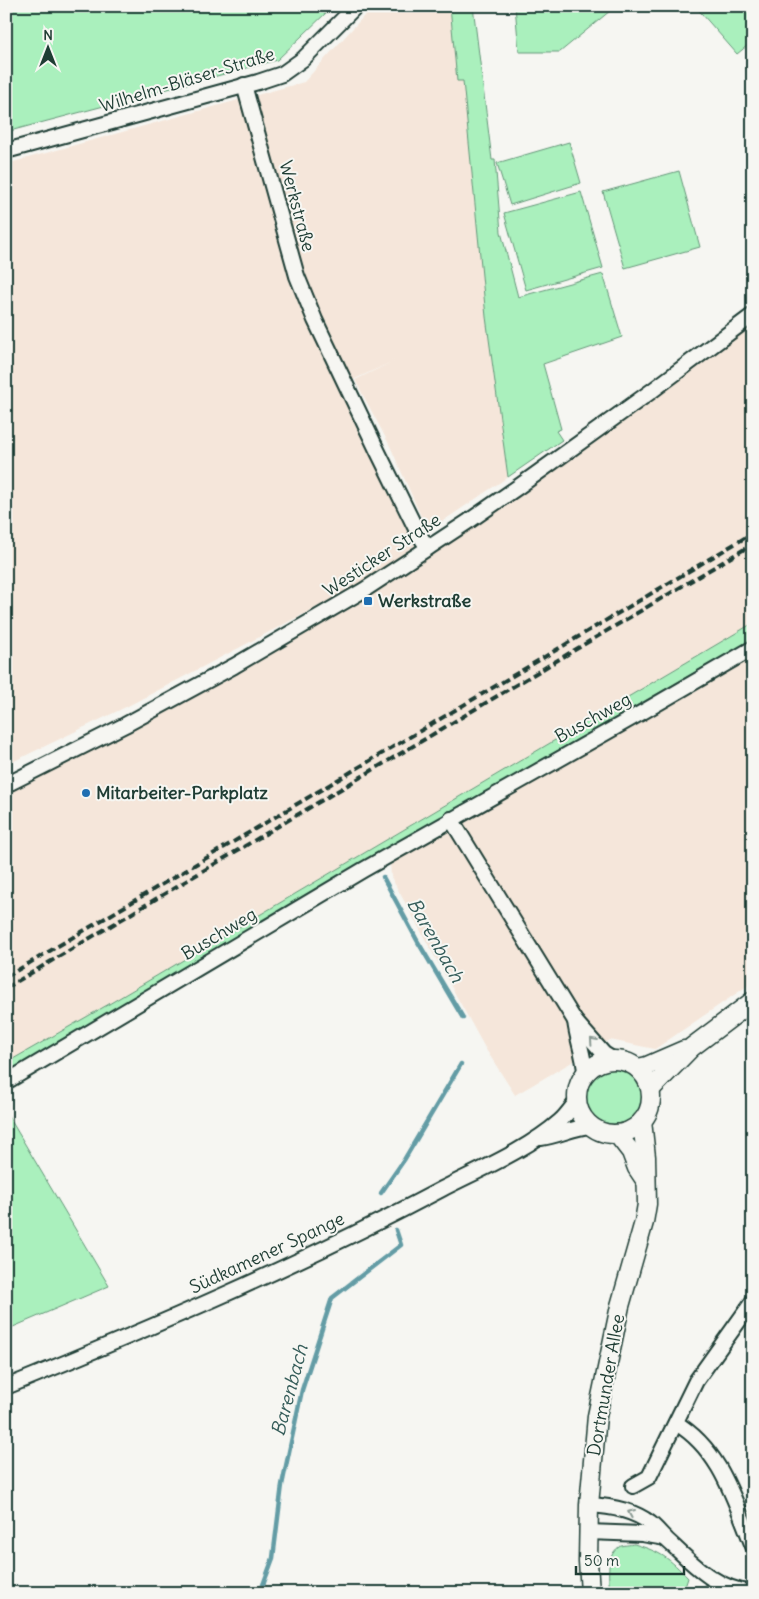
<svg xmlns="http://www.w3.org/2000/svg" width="759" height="1599" font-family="Delius,sans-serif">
<rect width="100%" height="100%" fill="#f6f6f2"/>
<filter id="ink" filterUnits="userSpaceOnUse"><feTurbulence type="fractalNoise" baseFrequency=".02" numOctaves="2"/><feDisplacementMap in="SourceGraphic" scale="10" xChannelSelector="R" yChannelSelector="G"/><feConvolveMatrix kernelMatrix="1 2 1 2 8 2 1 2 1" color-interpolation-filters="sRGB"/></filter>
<g filter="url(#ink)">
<g fill="#f5e6da">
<polygon points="373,6 450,6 457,80 463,81 486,317 508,477 434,527 424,523 390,446 355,380 394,361 344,384 422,544 336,597 128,706 6,765 6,164 304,82"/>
<polygon points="753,323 753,623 109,1004 6,1063 6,791 358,602"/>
<polygon points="753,639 753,982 655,1049 610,1040 515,1095 485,1048 391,877 389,847"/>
</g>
<g fill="#aaf0bd" stroke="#649678">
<polygon points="6,6 324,6 328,11 277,60 6,132"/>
<polygon points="450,6 473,6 492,160 495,160 501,232 518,297 603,274 622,337 543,364 561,429 556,431 562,440 508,477 486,317 463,81 457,81"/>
<polygon points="515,6 616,6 560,52 519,52"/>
<polygon points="695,6 749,6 753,11 753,41 737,54"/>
<polygon points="569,142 581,183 510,205 497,163"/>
<polygon points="679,171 700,247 625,268 603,192"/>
<polygon points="581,192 603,268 526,290 504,213"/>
<polygon points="753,623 753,639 389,847 6,1077 6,1063 109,1004"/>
<circle cx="614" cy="1096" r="28"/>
<polygon points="6,1112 109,1286 6,1330"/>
<path d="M634,1544C661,1552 669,1558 688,1578L683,1593H610C609,1580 605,1556 619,1547C622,1545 630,1545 634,1544Z"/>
</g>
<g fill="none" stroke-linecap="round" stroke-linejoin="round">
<g stroke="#639ca5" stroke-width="4.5">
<polyline points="383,877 418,942 463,1018"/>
<polyline points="381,1193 404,1160 461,1064"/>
<polyline points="260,1593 273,1558 282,1485 302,1390 332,1298 401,1245 396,1230"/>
</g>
<g stroke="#1f3d34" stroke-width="18">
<g id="minor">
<polyline points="244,85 297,276 315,320 378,452 418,533 428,548"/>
<polyline points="6,151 258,82 282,74 303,59 356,6"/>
<polyline points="6,785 125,725 234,666 364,590 469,521 518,487 653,390 753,315"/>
<polyline points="451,819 575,1021 604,1054 612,1059"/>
<path d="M575,1021C577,1039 584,1055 585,1072"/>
<polyline points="6,1082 363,870 648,709 753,648"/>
<path d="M541,1138C558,1136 573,1127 591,1126"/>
<path d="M6,1387C154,1327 301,1264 442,1189C481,1169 527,1150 560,1121C566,1116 571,1108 577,1101"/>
<path d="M676,1423C721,1450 734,1500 753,1546"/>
<polyline points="633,1486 649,1477 696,1381 753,1301"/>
<path d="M589,1505C610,1506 633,1510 650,1523C656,1528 661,1534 666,1539C693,1564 714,1588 752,1593"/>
<polyline points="588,1532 642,1534 665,1538"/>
</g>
</g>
<g stroke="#1f3d34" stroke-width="21">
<g id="major">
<circle cx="614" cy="1097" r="37"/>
<polyline points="638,1068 647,1066 684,1050"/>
<polyline points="651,1089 692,1047 753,1001"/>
<polyline points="617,1134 631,1152 637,1168 645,1180"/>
<polyline points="590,1593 588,1561 589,1505 597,1416 620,1306 644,1222 647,1204 646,1157 642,1121"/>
</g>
</g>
<use href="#minor" stroke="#f6f6f2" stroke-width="14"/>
<use href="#major" stroke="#f6f6f2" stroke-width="18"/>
<g stroke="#1f3d34" stroke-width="4" stroke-dasharray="8 4" stroke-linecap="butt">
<polyline points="6,977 753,533"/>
<polyline points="6,988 753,544"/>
</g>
</g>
<defs><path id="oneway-chevron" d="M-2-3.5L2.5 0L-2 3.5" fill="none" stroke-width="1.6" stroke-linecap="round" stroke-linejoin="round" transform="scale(1.25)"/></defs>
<g stroke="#8a9a93">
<use href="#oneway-chevron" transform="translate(593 1041) rotate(-132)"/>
<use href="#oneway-chevron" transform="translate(631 1513) rotate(-157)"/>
</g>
</g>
<g fill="#1f6fb2" stroke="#f6f6f2" stroke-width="2">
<rect x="363" y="596" width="10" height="10" rx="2.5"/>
<circle cx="86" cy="793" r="5"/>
</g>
<g text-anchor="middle" stroke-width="4" stroke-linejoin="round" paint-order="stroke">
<g font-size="18" fill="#1f3d34" stroke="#f6f6f2">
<text transform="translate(187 80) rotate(-17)" y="6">Wilhelm-Bläser-Straße</text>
<text transform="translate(297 206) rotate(75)" y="6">Werkstraße</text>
<text transform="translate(382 555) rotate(-33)" y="6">Westicker Straße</text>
<text transform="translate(593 718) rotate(-29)" y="6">Buschweg</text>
<text transform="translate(219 934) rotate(-31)" y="6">Buschweg</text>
<text transform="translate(267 1253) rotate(-25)" y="6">Südkamener Spange</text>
<text transform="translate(606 1385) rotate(-80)" y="6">Dortmunder Allee</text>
</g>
<g font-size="18" font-weight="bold" fill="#1f3d34" stroke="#f6f6f2" text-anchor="start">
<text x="378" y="607">Werkstraße</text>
<text x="96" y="799">Mitarbeiter-Parkplatz</text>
</g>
<g font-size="19" font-style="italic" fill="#365d5a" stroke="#f6f6f2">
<text transform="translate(436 940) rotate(60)" y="7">Barenbach</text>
<text transform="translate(289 1390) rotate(-75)" y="7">Barenbach</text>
</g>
</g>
<rect width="759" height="1599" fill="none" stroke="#f6f6f2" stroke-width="25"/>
<rect x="12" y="12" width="734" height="1574" fill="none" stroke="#1f3d34" stroke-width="2" filter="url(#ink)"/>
<g transform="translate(48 48)" stroke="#f6f6f2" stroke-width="4" paint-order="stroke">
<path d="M0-4L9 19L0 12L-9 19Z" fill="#1f3d34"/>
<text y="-8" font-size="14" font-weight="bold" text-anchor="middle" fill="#1f3d34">N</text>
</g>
<path d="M576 1566v8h108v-8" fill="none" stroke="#1f3d34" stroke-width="2.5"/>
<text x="584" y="1566" font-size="15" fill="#1f3d34" stroke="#f6f6f2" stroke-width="4" paint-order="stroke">50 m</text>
</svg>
